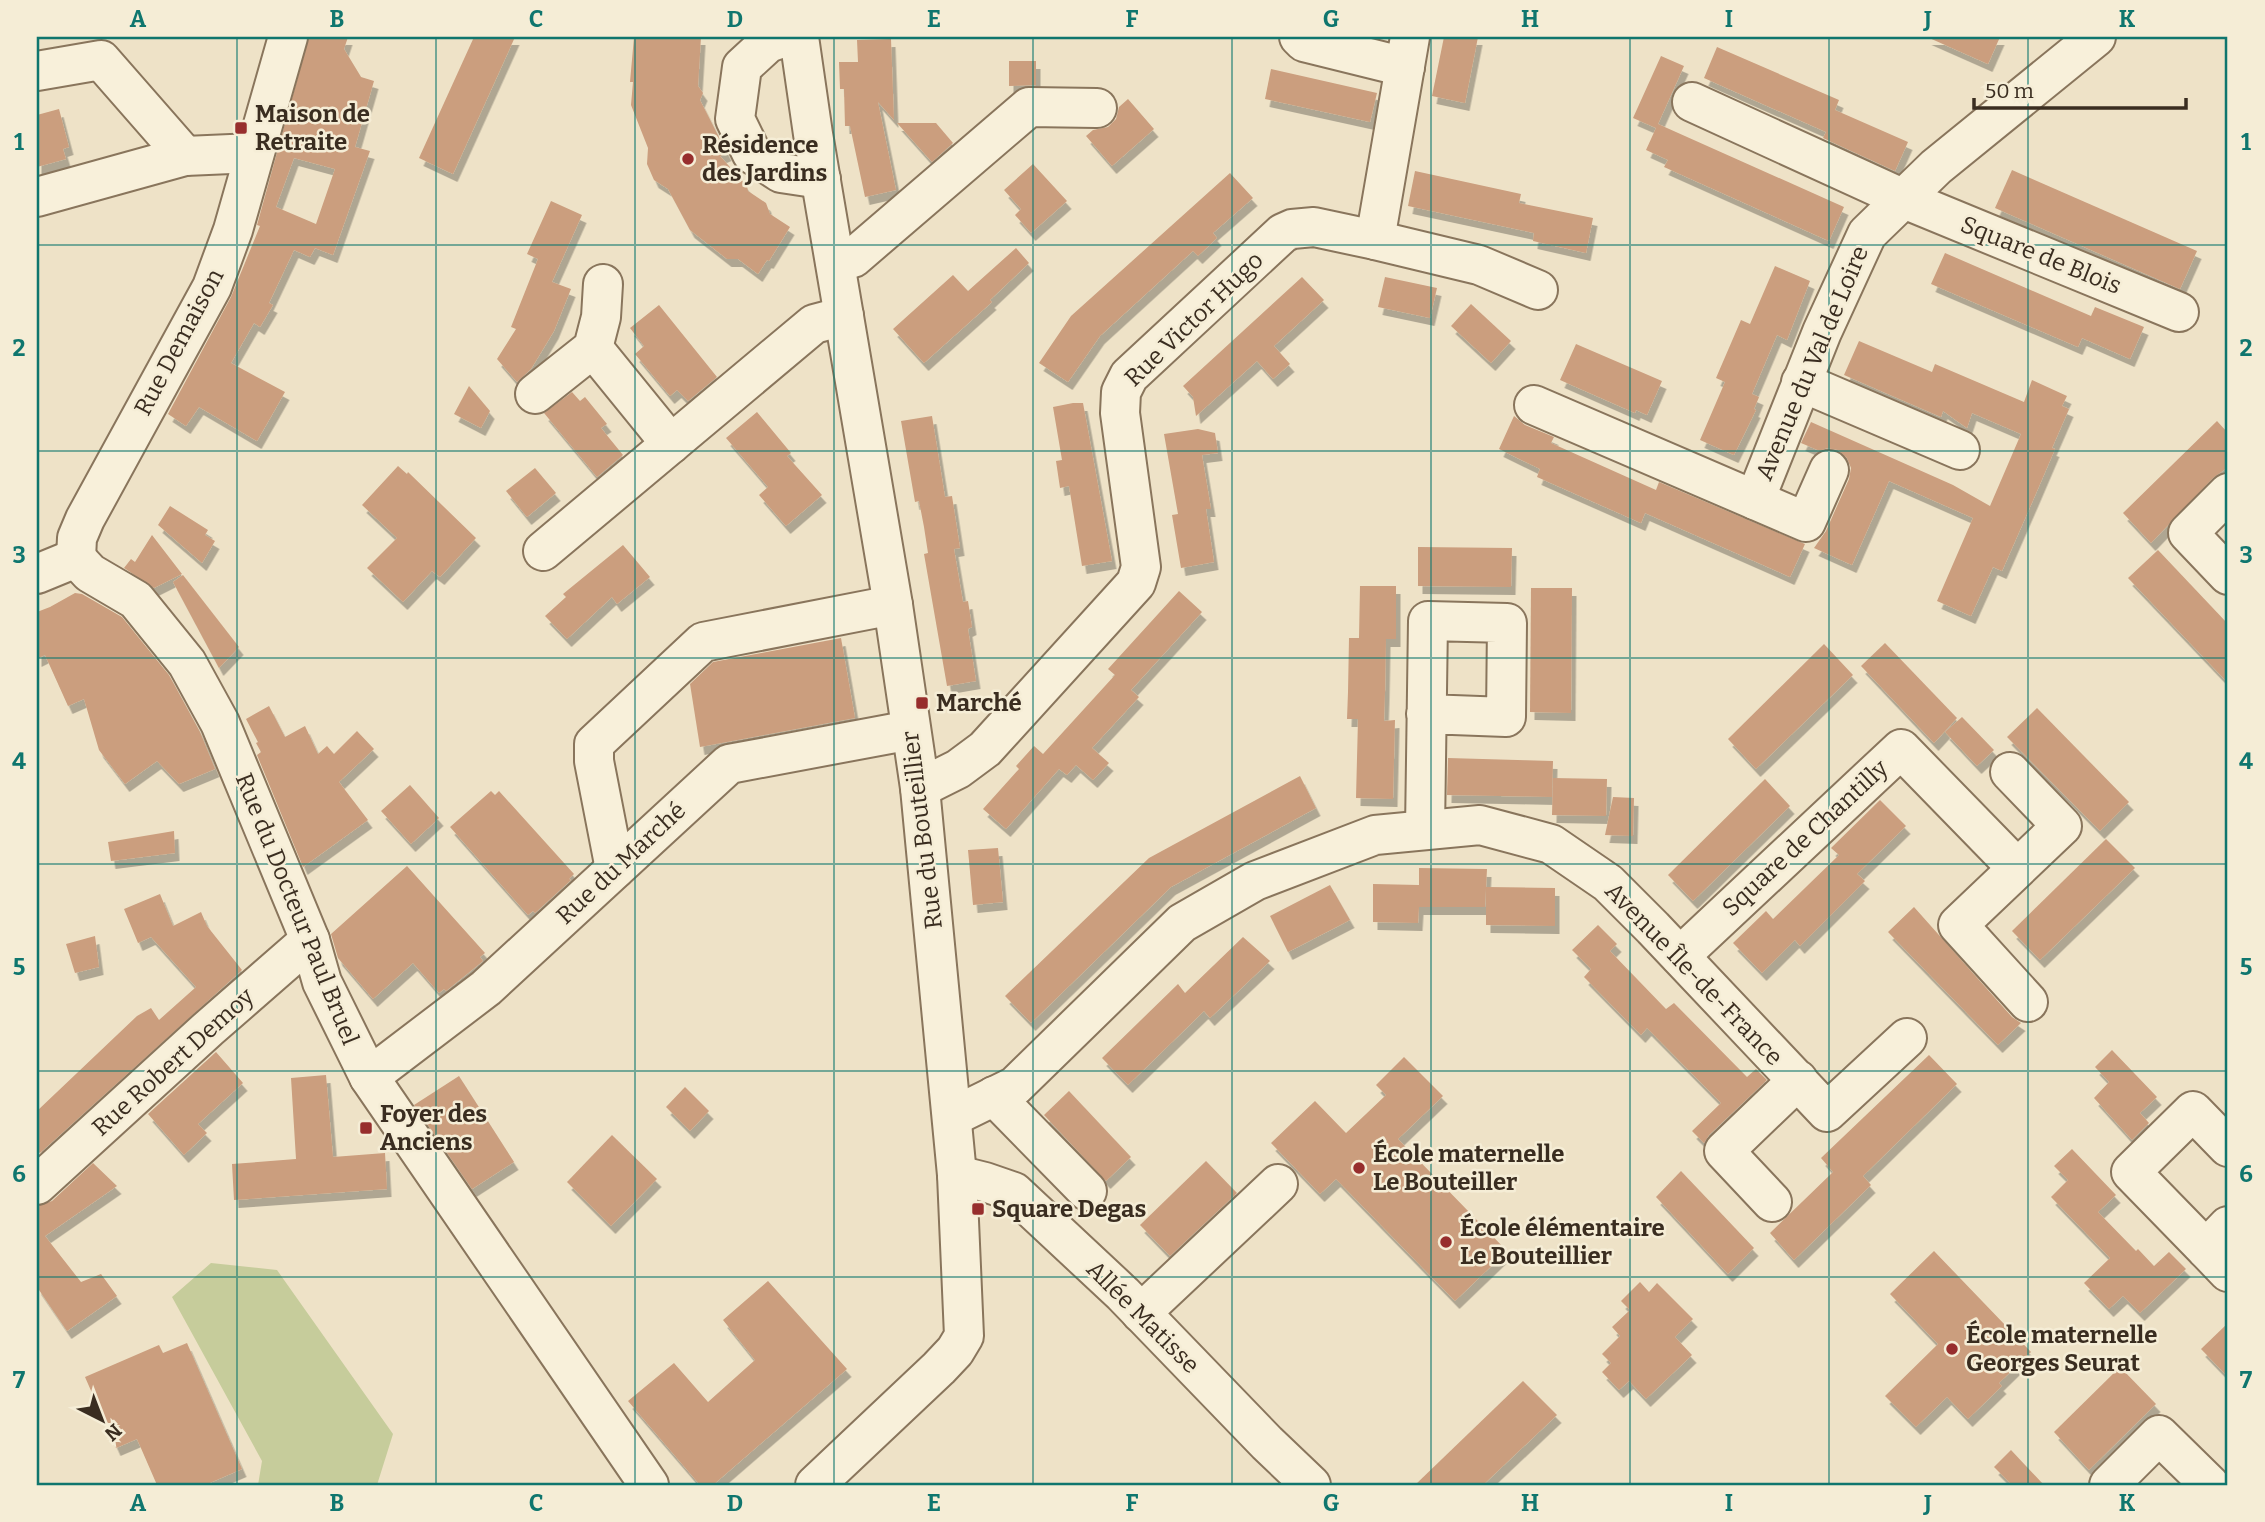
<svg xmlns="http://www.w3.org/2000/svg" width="2265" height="1522" font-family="Bitter,serif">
<defs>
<filter id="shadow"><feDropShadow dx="4.5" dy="8" stdDeviation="0" flood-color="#0004"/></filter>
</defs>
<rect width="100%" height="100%" fill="#eee2c7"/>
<polygon fill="#c6cc9b" points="211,1263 277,1270 393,1434 377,1485 258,1485 262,1461 172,1297"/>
<g fill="#cb9e7e" fill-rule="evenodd" filter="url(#shadow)">
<path d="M309,37H348L344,49L361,77L374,81L355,147L370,151L333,255L315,248L310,257L294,250L269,303L273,305L260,327L254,323L231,363L285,392L257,441L199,407L186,426L168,414L231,297L260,226L257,225ZM294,158L335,169L316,224L276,207Z"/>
<polygon points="474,37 515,37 453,174 419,158"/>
<polygon points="634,37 701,37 698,86 703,93 700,100 727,153 720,156 747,186 748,191 766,203 770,214 790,227 769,261 767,260 758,274 738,259 727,259 690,230 668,189 654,180 647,164 648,148 631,105 633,82 630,82"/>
<polygon points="1444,37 1478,37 1465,103 1432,96"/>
<polygon points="1927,37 2000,37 1988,64"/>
<polygon points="891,39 894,120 878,102 896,190 865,197 850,126 845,126 844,89 840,89 839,62 858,62 857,40"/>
<polygon points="1717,47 1839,100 1835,110 1908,142 1895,171 1823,138 1826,132 1704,78"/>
<polygon points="1661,56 1684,66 1658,124 1844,207 1829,241 1664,167 1668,160 1646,150 1656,128 1633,118"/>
<polygon points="1009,61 1036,61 1036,85 1009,86"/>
<polygon points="1271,69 1377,93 1370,122 1265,99"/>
<polygon points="1128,99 1154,129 1112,166 1086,136 1093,130 1108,127 1116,119 1119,107"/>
<polygon points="59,109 69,147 63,149 66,159 37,167 37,115"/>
<polygon points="897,123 936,123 953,143 932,162"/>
<polygon points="1033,164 1067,201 1031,233 1015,215 1021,209 1004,190"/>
<polygon points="2012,170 2197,251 2180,289 1995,208"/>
<polygon points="1415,171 1521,194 1519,203 1593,218 1586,253 1533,241 1534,233 1408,206"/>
<polygon points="1230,173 1253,198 1213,233 1217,238 1198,256 1193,251 1100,336 1068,382 1039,363 1071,316"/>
<polygon points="551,201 582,215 552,282 571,289 554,331 531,369 517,382 497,359 516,329 511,327 538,259 527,254"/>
<polygon points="1016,248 1029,263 990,300 992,302 924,363 893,329 953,275 968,291"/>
<polygon points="1945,253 2091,316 2095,307 2144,327 2130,359 2082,338 2078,347 1931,284"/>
<polygon points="1775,266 1810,281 1787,340 1777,335 1752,394 1759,397 1754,409 1756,410 1734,455 1700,440 1725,382 1716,378 1741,320 1750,324"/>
<polygon points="1302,277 1324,300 1274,346 1290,364 1273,379 1257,361 1196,416 1193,397 1183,386"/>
<polygon points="1385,277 1437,288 1430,318 1378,307"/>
<polygon points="1471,304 1511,341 1491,363 1451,326"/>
<polygon points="659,305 717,377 688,401 677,390 670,396 635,354 644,346 630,328"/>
<polygon points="1859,341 1932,372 1935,364 2024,402 2032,380 2067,396 2062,406 2069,409 2052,448 2055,449 2034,498 2002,571 1993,567 1971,616 1937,601 1973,518 1889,481 1852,565 1814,548 1826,531 1849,479 1851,468 1847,458 1838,450 1827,448 1820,451 1801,443 1811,422 1953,485 1990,506 2021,434 1972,413 1967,428 1943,411 1941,417 1844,375"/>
<polygon points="1576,344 1662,381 1647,415 1636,410 1635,413 1560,380"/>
<polygon points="469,386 490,411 481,428 454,414"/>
<polygon points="572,392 580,401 585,397 607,424 601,428 623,455 597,477 544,413"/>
<polygon points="1073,403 1083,403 1112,561 1082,566 1069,486 1060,488 1056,461 1062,460 1053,407"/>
<polygon points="757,412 791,453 787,456 822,495 786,526 759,495 768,487 726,438"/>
<polygon points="932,416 945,497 952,496 960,548 954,549 963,602 968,601 972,627 968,629 976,681 947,686 924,554 928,553 924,527 919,501 915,502 901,421"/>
<polygon points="1514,416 1525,425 1554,437 1551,443 1656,490 1659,482 1805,544 1790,577 1645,513 1641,523 1537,477 1540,469 1499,449"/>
<polygon points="2217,421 2228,433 2228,467 2213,478 2151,543 2123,513"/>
<polygon points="1198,429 1215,433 1218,453 1202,455 1211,509 1206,509 1214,562 1181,568 1172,515 1178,514 1164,434"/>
<polygon points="398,466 407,474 408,472 476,538 440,577 432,571 403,602 367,568 397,538 362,505"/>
<polygon points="535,468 556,493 527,517 506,491"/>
<polygon points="170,506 208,530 205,535 215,541 202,563 158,525"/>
<polygon points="152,535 182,574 154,588 124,568 131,559 135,562"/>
<polygon points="623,545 650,577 617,604 612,597 567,639 545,616 566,597 563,594"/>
<polygon points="1418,547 1512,548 1511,587 1418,586"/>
<polygon points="2158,550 2228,624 2228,683 2128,578"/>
<polygon points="183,575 239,647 219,668 173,582"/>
<polygon points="1360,586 1396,586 1396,639 1386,639 1385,692 1384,721 1395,720 1393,799 1356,798 1358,719 1347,719 1348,692 1349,638 1359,638"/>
<polygon points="1531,588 1572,588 1571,713 1530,712"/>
<polygon points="1179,591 1202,612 1131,690 1139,697 1092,748 1109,763 1093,780 1076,765 1067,775 1059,769 1006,829 983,809 1019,769 1016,766 1034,746 1043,754 1115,675 1108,669"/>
<polygon points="75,593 82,594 122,617 169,675 200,732 215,769 179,784 157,761 125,784 99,750 84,699 68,706 45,655 37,659 37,612 50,607"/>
<polygon points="841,638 855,718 700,747 690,684 713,662"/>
<polygon points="1885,643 1957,718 1934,743 1861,666"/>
<polygon points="1824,644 1853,675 1756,769 1728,739"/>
<polygon points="269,706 285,737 305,726 318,754 327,746 334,754 357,731 374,749 339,782 368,820 303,867 257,755 261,752 256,743 258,742 246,719"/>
<polygon points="2037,708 2129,802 2100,831 2007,737"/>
<polygon points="1962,717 1994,750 1977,766 1945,732"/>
<polygon points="1448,758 1553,761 1552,797 1447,795"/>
<polygon points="1300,776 1316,808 1171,887 1031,1023 1005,996 1149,858"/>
<polygon points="1553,778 1607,779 1606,816 1552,815"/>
<polygon points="1765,779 1790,806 1693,901 1668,875"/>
<polygon points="410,785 439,818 411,844 381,811"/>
<polygon points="491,791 495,795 499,791 574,874 569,879 571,880 535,913 533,911 528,915 450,827"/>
<polygon points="1613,797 1634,798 1633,836 1605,835"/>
<polygon points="1880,800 1906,826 1857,874 1865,881 1800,946 1795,940 1762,973 1733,943 1766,911 1773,919 1839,855 1831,848"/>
<polygon points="174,831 175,853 111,861 108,842"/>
<polygon points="2106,839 2135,868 2040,960 2012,931"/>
<polygon points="998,848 1003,902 973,905 968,850"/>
<polygon points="407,866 485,953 480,957 483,961 446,991 444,989 439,993 413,963 373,999 338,958 331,934"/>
<polygon points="1419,868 1487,869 1485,907 1419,907 1418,923 1373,922 1373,884 1419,885"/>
<polygon points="1330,885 1350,920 1288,952 1270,916"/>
<polygon points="1486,887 1555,888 1555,926 1486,925"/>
<polygon points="160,894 173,926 201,912 207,926 242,970 40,1153 37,1151 37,1111 137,1016 151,1008 159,1020 196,987 151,937 138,943 124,909"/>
<polygon points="1914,907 2012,1017 2021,1023 1998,1045 1888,932"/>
<polygon points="1598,925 1617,944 1610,951 1666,1009 1674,1003 1747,1077 1756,1069 1767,1080 1709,1135 1704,1143 1692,1131 1721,1103 1647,1028 1641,1035 1584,977 1591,969 1572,950"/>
<polygon points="95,936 99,967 75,973 66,944"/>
<polygon points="1243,937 1270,961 1210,1018 1204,1011 1128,1085 1102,1058 1178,984 1185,993"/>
<polygon points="2112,1050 2157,1097 2140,1113 2149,1123 2132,1140 2094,1098 2109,1082 2095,1067"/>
<polygon points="216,1052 243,1083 198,1124 207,1133 184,1155 148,1114"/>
<polygon points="1929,1055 1957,1084 1863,1176 1871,1185 1794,1260 1770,1233 1833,1172 1821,1158"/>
<polygon points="1404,1057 1443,1096 1398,1139 1507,1251 1455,1301 1336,1179 1320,1194 1271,1143 1315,1101 1346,1133 1386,1095 1376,1085"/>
<polygon points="326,1075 333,1157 385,1153 387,1189 234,1200 232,1164 296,1159 291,1078"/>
<polygon points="459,1076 514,1162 472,1189 414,1105"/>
<polygon points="685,1087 709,1111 690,1131 666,1107"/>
<polygon points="1069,1091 1131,1157 1106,1181 1044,1115"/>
<polygon points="612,1135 657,1179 611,1226 567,1182"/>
<polygon points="2072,1149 2116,1195 2098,1212 2136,1251 2138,1249 2154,1266 2169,1252 2186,1269 2140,1313 2123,1296 2109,1309 2084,1283 2110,1258 2051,1197 2068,1180 2054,1166"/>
<polygon points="1206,1161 1237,1193 1170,1256 1140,1225"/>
<polygon points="93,1163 117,1186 45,1236 81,1282 101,1274 117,1296 67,1331 37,1287 37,1206 52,1201"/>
<polygon points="1681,1171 1754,1248 1728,1274 1656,1197"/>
<polygon points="1934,1251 2031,1352 1999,1383 2002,1386 1968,1419 1947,1397 1916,1427 1885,1396 1938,1344 1890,1294"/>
<polygon points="768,1281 847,1369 713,1485 700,1485 628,1401 674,1363 708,1402 755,1360 723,1320"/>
<polygon points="1640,1282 1649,1292 1657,1283 1693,1319 1675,1337 1692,1355 1646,1399 1629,1381 1619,1390 1602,1372 1611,1363 1602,1354 1620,1336 1612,1327 1630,1310 1621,1301"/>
<polygon points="2228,1323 2228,1377 2201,1349"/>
<polygon points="187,1343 242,1469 205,1485 157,1485 137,1439 116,1448 85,1377 159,1345 163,1353"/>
<polygon points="2120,1367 2156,1404 2089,1470 2054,1432"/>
<polygon points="1523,1381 1557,1415 1483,1485 1415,1485"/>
<polygon points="2011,1450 2044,1485 2012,1485 1994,1467"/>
</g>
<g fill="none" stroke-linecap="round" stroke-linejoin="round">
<g stroke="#89755c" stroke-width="42">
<g id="minor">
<polyline points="785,37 768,43 742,67 735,119 752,154 781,173 821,179"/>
<polyline points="799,37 813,134 893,605 920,788 957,1175 964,1336 955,1351 939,1368 815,1485"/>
<polyline points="1299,37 1304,42 1405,67"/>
<polyline points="37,71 101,60 185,156"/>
<polyline points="1692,102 1904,199 2179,312"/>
<polyline points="37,197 185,156 254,153"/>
<polyline points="1375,240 1410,37"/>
<polyline points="835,261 853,258 1029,107 1097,108"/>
<polyline points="593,348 671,444"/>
<polyline points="1801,382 1960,450"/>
<polyline points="535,394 593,348 601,317 603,284"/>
<polyline points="1534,405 1806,522 1829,470"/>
<polyline points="2228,493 2188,533 2228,575"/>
<polyline points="1755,500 1822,332 1867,234 1936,167 2096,37"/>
<polyline points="543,551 814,324 844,316"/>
<polyline points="76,558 90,573 136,600 187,663 220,723 310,940 322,982 369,1077 649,1485"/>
<polyline points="76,558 77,538 85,519 212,287 233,230 288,37"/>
<polyline points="37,574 76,558"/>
<polyline points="2010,772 2062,826 1958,925 2028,1002"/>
<polyline points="920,788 958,769 985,749 1136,583 1141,567 1120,413 1121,392 1129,376 1283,233 1292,229 1314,227 1375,240 1479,265 1538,290"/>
<polyline points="1425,830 1428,621 1507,623 1506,717 1426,714"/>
<polyline points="615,869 594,761 594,744 703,642 893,605"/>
<polyline points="1680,956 1901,749 2017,868"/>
<polyline points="369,1077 486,988 729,764 911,730"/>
<polyline points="994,1096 1087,1191"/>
<polyline points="952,1117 1015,1086 1182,923 1255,881 1375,835 1480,825 1551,844 1608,883 1653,928 1827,1112 1907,1038"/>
<polyline points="957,1175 985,1182 1014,1192 1123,1294 1267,1443 1311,1485"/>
<polyline points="37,1185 208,1029 310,940"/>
<polyline points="1772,1202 1724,1151 1798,1080"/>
<polyline points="2228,1226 2206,1249 2228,1272"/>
<polyline points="2206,1249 2131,1172 2193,1111 2228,1147"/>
<polyline points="1141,1313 1278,1184"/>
<polyline points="2109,1485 2159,1435 2210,1485"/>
</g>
</g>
<use href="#minor" stroke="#f8f0da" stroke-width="38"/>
</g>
<path fill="none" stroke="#0f766e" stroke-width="2" stroke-opacity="0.55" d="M237,37V1485M436,37V1485M635,37V1485M834,37V1485M1033,37V1485M1232,37V1485M1431,37V1485M1630,37V1485M1829,37V1485M2028,37V1485M37,245H2228M37,451H2228M37,658H2228M37,864H2228M37,1071H2228M37,1277H2228"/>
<g fill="#972e2d" stroke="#f5edd6" stroke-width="2.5">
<rect x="234" y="121" width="14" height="14" rx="3.5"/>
<circle cx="688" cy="159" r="7"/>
<rect x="915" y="696" width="14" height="14" rx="3.5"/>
<rect x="359" y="1121" width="14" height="14" rx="3.5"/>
<circle cx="1359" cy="1168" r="7"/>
<rect x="971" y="1202" width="14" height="14" rx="3.5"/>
<circle cx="1446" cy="1242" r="7"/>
<circle cx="1952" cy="1349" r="7"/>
</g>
<g text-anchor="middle" stroke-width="5" stroke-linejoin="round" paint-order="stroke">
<g font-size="24" font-weight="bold" fill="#3a2d20" stroke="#f5edd6" text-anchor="start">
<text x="255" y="122">Maison de<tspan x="255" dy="28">Retraite</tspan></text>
<text x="702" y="153">Résidence<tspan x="702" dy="28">des Jardins</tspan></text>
<text x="936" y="711">Marché</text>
<text x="380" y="1122">Foyer des<tspan x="380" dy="28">Anciens</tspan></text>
<text x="1373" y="1162">École maternelle<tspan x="1373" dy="28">Le Bouteiller</tspan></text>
<text x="992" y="1217">Square Degas</text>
<text x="1460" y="1236">École élémentaire<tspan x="1460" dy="28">Le Bouteillier</tspan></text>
<text x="1966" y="1343">École maternelle<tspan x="1966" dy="28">Georges Seurat</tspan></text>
</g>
<g font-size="24" fill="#3a2d20" stroke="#f5edd6">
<text transform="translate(2041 255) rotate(22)" y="8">Square de Blois</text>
<text transform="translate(1194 319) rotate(-44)" y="8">Rue Victor Hugo</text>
<text transform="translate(179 342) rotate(-62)" y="8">Rue Demaison</text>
<text transform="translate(1812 363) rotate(-67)" y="8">Avenue du Val de Loire</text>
<text transform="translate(922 830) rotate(-97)" y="8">Rue du Bouteillier</text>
<text transform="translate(1805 838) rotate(-43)" y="8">Square de Chantilly</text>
<text transform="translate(621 863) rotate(-43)" y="8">Rue du Marché</text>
<text transform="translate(297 909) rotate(68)" y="8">Rue du Docteur Paul Bruel</text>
<text transform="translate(1694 974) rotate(46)" y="8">Avenue Île-de-France</text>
<text transform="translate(173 1062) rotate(-42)" y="8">Rue Robert Demoy</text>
<text transform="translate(1143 1317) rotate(45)" y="8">Allée Matisse</text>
</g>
</g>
<rect width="2265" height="1522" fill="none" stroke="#f5edd6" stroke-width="77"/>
<g transform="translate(102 1420) rotate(138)" stroke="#f5edd6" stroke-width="5" paint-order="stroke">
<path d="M0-5L12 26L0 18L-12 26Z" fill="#3a2d20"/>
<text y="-10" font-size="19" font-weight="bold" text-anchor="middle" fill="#3a2d20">N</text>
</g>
<path d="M1974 98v10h212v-10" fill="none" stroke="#3a2d20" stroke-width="3.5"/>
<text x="1985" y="98" font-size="21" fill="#3a2d20" stroke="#f5edd6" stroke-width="5" paint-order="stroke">50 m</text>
<rect x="38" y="38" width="2188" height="1446" fill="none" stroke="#0f766e" stroke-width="2.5"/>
<g font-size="23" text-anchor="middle" font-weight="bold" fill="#0f766e">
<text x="138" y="27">A</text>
<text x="337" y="27">B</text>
<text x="536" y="27">C</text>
<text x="735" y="27">D</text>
<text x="934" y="27">E</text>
<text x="1132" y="27">F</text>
<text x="1331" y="27">G</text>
<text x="1530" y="27">H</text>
<text x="1729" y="27">I</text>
<text x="1928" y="27">J</text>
<text x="2127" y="27">K</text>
<text x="19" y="150">1</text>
<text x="2246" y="150">1</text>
<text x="19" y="356">2</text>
<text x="2246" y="356">2</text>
<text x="19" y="563">3</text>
<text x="2246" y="563">3</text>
<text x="19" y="769">4</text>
<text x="2246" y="769">4</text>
<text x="19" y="975">5</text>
<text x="2246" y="975">5</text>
<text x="19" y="1182">6</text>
<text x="2246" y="1182">6</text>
<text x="19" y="1388">7</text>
<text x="2246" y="1388">7</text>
<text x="138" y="1511">A</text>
<text x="337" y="1511">B</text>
<text x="536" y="1511">C</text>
<text x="735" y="1511">D</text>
<text x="934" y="1511">E</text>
<text x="1132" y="1511">F</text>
<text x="1331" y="1511">G</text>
<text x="1530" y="1511">H</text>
<text x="1729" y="1511">I</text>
<text x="1928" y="1511">J</text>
<text x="2127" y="1511">K</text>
</g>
</svg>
